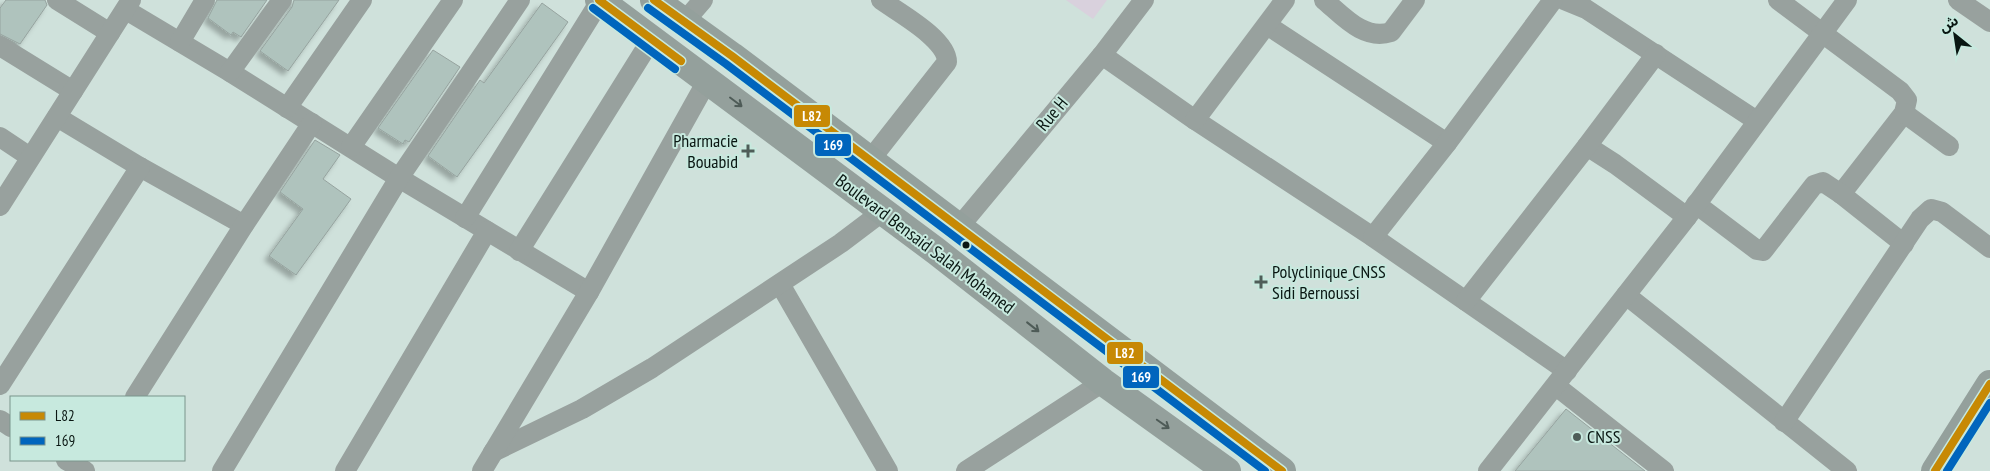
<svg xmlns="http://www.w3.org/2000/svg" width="1990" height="471" font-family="'PT Sans Narrow','Noto Sans Arabic',sans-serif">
<defs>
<filter id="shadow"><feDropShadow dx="-4.5" dy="4.5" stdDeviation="2.5" flood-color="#0004"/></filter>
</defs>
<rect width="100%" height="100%" fill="#cfe1db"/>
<polygon fill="#d9d1dd" points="1066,0 1107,0 1093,19"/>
<g fill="#afc3bd" stroke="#96a39f" filter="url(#shadow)">
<polygon points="6,0 45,0 47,5 20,44 0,34 0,8"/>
<polygon points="217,0 267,0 241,37 233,32 231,35 208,18"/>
<polygon points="294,0 339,0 288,71 260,51 292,7"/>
<polygon points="542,3 568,22 457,177 428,156 480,80 484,83"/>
<polygon points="433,50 460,67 409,142 405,140 403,144 378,128"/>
<polygon points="315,140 340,155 323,179 351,199 296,275 269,256 303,209 280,192"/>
<polygon points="1566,409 1645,471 1515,471"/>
</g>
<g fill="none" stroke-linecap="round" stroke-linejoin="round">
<g stroke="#98a19e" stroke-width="20">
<polyline points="57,0 110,33"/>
<path d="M1324,0C1343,16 1364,41 1391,32L1415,0"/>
<polyline points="1564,0 1586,9 1757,121"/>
<polyline points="1778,0 1900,91 1907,100 1904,113 1841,194"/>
<polyline points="1958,0 1990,22"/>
<polyline points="126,10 230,72 399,178 589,292"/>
<polyline points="684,22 703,0"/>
<polyline points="1267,25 1447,143"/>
<polyline points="180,42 205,0"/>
<polyline points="0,46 73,91"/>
<polyline points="1102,55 1195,120 1373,237 1567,371"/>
<polyline points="230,72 282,0"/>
<polyline points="287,108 362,0"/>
<polyline points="1904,113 1949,146"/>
<polyline points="57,117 140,167 244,225"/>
<polyline points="1195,120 1285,0"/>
<polyline points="0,137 30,157"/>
<polyline points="1587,146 1615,164 1687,217"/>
<polyline points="351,147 453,0"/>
<path d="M870,160L947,62C947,39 899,13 881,0"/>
<polyline points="1696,204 1757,250 1763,251 1814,185 1823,182 1841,194 1904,244"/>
<polyline points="0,206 131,0"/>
<polyline points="465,218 600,1"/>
<polyline points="959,227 1102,55 1144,0"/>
<polyline points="1373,237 1447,143 1553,0"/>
<polyline points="519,251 651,40"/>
<polyline points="780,284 888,471"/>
<polyline points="1626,295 1847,471"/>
<polyline points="1466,301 1587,146 1656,54"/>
<polyline points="0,385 140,167"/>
<polyline points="1556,386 1664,471"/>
<polyline points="135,397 244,225 312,123"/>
<polyline points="0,420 11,427"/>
<polyline points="1784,422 1920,219 1931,209 1942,212 1990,248"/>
<polyline points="493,452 582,409 652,368 841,243 882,212"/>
<polyline points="66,460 85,471"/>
<polyline points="222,471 399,178 520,0"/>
<polyline points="345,471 487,231"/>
<polyline points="482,471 589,292 707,81"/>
<polyline points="966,471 1103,382"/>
<polyline points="1488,471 1687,217 1847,0"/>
</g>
<g stroke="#94a09c" stroke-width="28">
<polyline points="599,0 936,251 1103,382 1227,471"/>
<polyline points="654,0 732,56 1282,471"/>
<polyline points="1935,471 1990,384"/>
</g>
<g stroke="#c7e9de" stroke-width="11">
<g id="bus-1">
<polyline points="599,0 681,61"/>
<polyline points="654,0 732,56 1282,471"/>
<polyline points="1935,471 1990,384"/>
</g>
</g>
<g stroke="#c7e9de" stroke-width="11">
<g id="bus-2">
<polyline points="593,8 675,69"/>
<polyline points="648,8 726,64 1265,471"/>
<polyline points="1947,471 1990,403"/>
</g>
</g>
<use href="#bus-1" stroke="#c78904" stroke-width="8"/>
<use href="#bus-2" stroke="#0065bd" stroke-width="8"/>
</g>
<defs><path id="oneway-shaft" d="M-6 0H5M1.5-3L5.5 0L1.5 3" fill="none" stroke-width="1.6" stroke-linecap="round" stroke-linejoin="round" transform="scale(1.25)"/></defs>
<g stroke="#4e5b57">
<use href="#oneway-shaft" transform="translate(736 102) rotate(37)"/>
<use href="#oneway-shaft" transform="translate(1033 327) rotate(38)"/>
<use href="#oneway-shaft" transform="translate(1163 424) rotate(35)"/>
</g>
<g fill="#4e5d58" stroke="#c7e9de" stroke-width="2">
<path d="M745.5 143.5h5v5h5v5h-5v5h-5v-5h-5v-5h5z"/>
<path d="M1258.5 274.5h5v5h5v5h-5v5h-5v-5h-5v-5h5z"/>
<circle cx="1577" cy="437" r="5"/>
</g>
<circle fill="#091612" stroke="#c7e9de" stroke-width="2" cx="966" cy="245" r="4.5"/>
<g text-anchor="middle" stroke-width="4" stroke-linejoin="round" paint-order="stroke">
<g font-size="18" fill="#091612" stroke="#c7e9de">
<text transform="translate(1052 114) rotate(-50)" y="6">Rue H</text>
<text transform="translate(925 244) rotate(37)" y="6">Boulevard Bensaid Salah Mohamed</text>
</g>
<g font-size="18" fill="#091612" stroke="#c7e9de" text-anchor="start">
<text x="738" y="147" text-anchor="end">Pharmacie<tspan x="738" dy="21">Bouabid</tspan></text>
<text x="1272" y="278">Polyclinique ِCNSS<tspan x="1272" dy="21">Sidi Bernoussi</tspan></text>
<text x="1587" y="443">CNSS</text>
</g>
</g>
<g stroke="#c7e9de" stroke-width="2">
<rect x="793" y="104" width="38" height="24" rx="5" fill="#c78904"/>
<rect x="814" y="133" width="38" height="24" rx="5" fill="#0065bd"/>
<rect x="1106" y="341" width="38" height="24" rx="5" fill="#c78904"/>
<rect x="1122" y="365" width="38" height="24" rx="5" fill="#0065bd"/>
</g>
<g font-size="14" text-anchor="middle" font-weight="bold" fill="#fff">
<text x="812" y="121">L82</text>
<text x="833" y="150">169</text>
<text x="1125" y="358">L82</text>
<text x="1141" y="382">169</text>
</g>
<rect x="10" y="396" width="175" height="65" fill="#c7e9de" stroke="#7b958c"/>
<rect x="20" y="412" width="25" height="8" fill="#c78904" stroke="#7b958c"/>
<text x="55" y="421" font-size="15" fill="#091612">L82</text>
<rect x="20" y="437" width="25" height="8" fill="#0065bd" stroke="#7b958c"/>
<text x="55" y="446" font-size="15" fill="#091612">169</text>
<g transform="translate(1955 35) rotate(330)" stroke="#c7e9de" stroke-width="4" paint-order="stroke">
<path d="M0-4L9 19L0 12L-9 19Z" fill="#091612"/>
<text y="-8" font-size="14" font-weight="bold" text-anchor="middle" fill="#091612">ش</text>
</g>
</svg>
